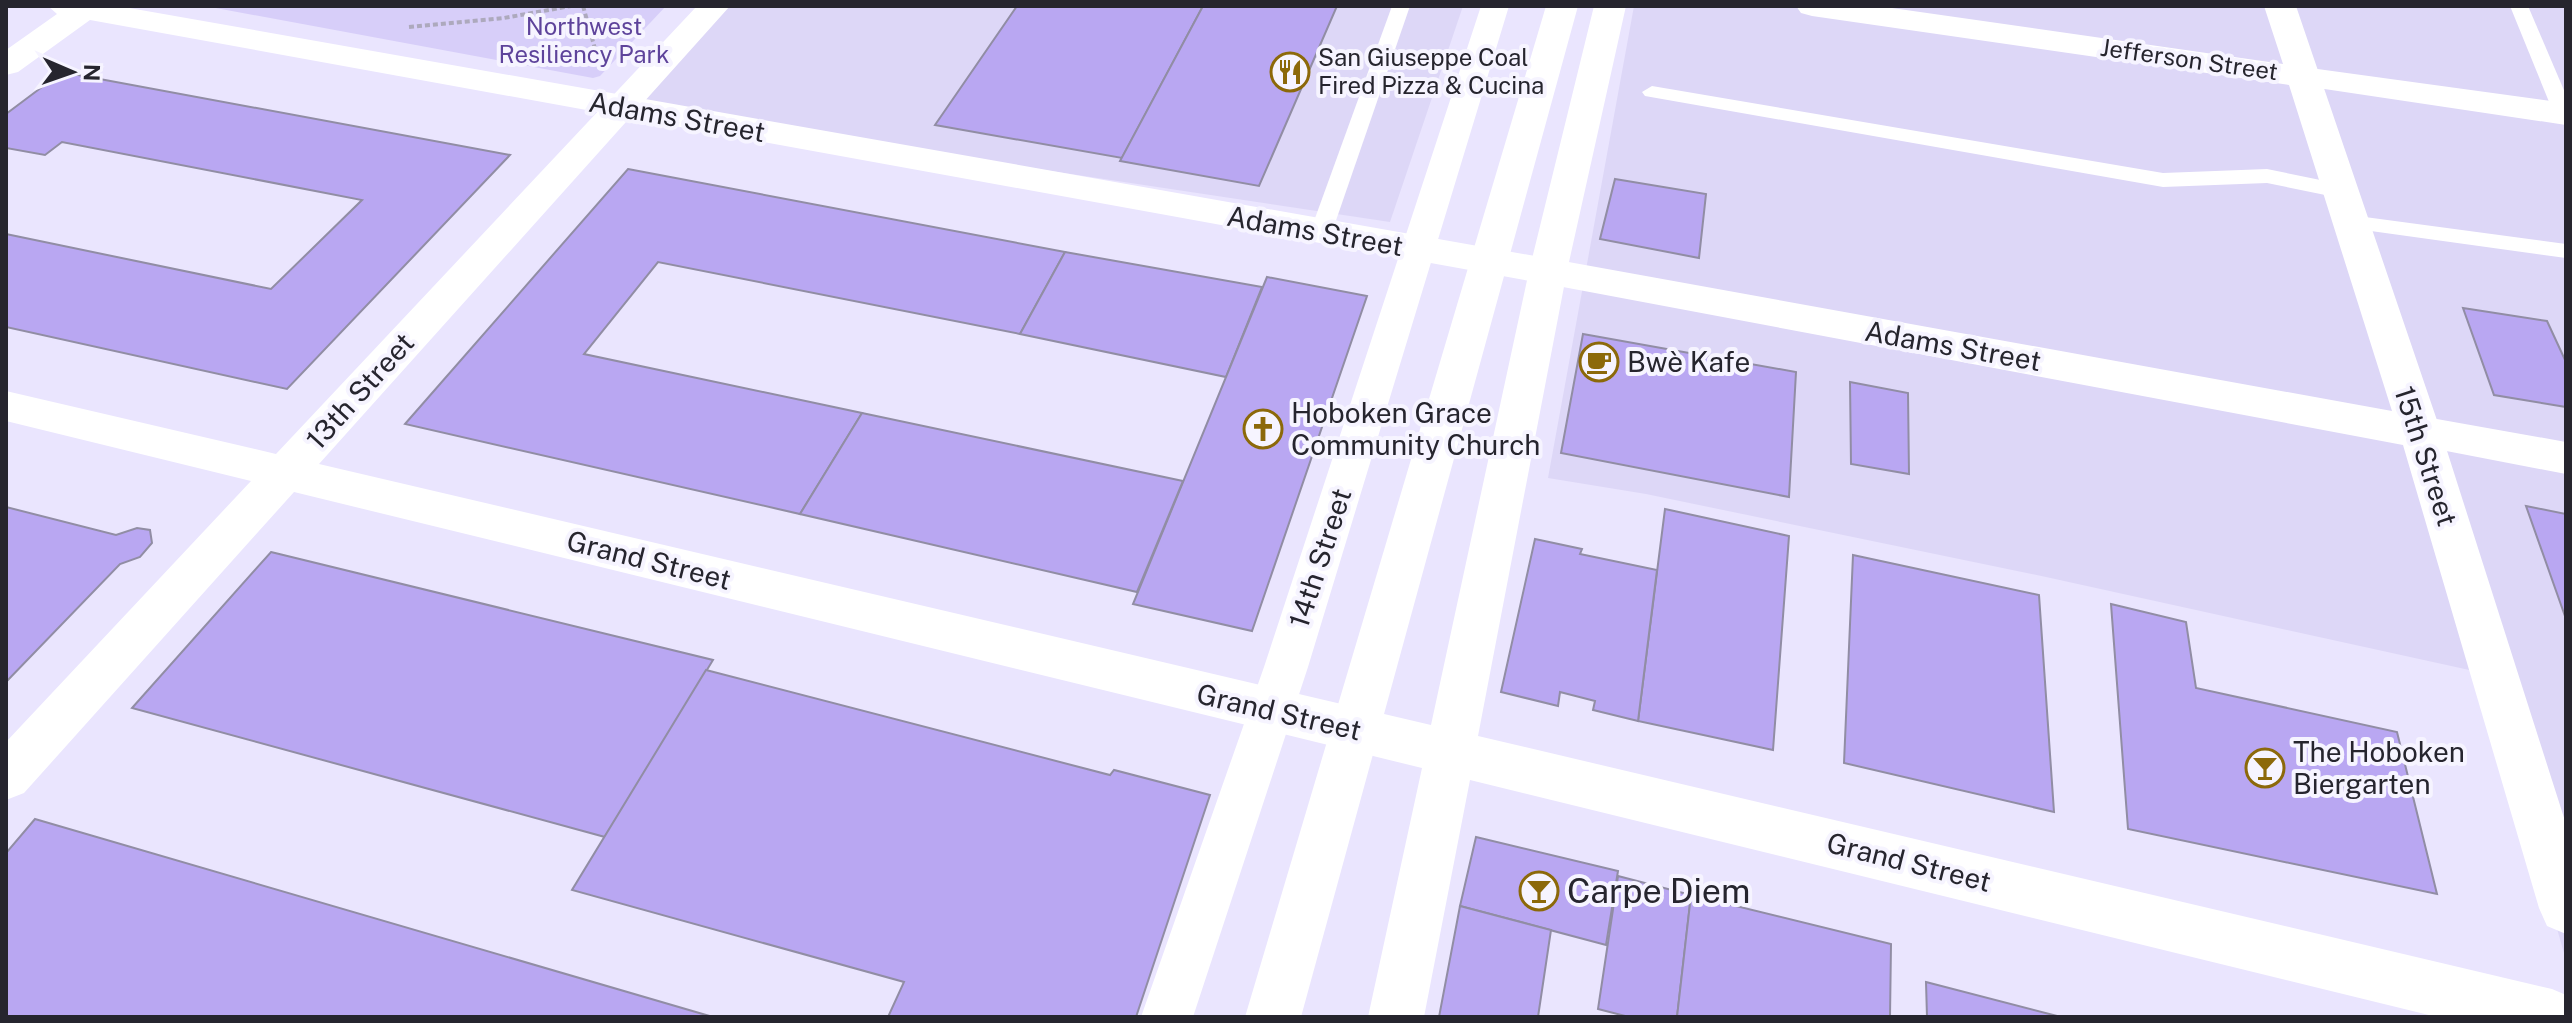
<svg xmlns="http://www.w3.org/2000/svg" width="2572" height="1023" font-family="'Public Sans',sans-serif">
<rect width="100%" height="100%" fill="#eae5fe"/>
<g fill="#ddd7f7">
<polygon points="711,6 1463,6 1390,222 620,106"/>
<polygon points="1634,6 2566,6 2566,960 2483,673 2046,577 1646,494 1548,478"/>
</g>
<polygon fill="#d7cef9" points="205,6 666,6 600,76 593,78"/>
<g fill="#b9a7f2" stroke="#918da4" stroke-width="2">
<polygon points="1017,6 1203,6 1122,158 935,125"/>
<polygon points="1203,6 1337,6 1259,186 1120,161"/>
<polygon points="62,72 510,155 287,389 6,327 6,234 271,289 362,200 62,142 45,155 6,148 6,114"/>
<polygon points="628,169 1065,252 1020,334 658,262 584,354 862,413 800,514 405,424"/>
<polygon points="1615,179 1706,194 1699,258 1600,239"/>
<polygon points="1065,252 1262,287 1226,377 1020,334"/>
<polygon points="1267,277 1367,296 1252,631 1133,604"/>
<polygon points="2463,308 2547,321 2566,362 2566,407 2494,395"/>
<polygon points="1583,334 1796,372 1789,497 1561,453"/>
<polygon points="1850,382 1908,393 1909,474 1851,464"/>
<polygon points="862,413 1183,481 1137,592 800,514"/>
<polygon points="2526,506 2566,514 2566,619"/>
<polygon points="6,507 116,535 137,528 150,530 152,543 140,557 120,564 6,682"/>
<polygon points="1665,509 1789,536 1773,750 1638,721"/>
<polygon points="1535,539 1582,549 1580,554 1657,570 1638,721 1593,710 1595,701 1560,692 1558,706 1501,692"/>
<polygon points="271,552 713,660 605,837 132,708"/>
<polygon points="1853,555 2039,595 2054,812 1844,763"/>
<polygon points="2111,604 2186,622 2196,688 2397,732 2437,894 2128,829"/>
<polygon points="706,670 1110,775 1114,770 1210,795 1136,1017 888,1017 904,982 572,890"/>
<polygon points="35,819 713,1017 6,1017 6,853"/>
<polygon points="1476,837 1618,871 1606,945 1460,906"/>
<polygon points="1618,876 1691,895 1677,1017 1629,1017 1598,1009"/>
<polygon points="1691,895 1891,944 1890,1017 1677,1017"/>
<polygon points="1460,906 1551,930 1538,1017 1439,1017"/>
<polygon points="1926,982 2061,1017 1927,1017"/>
</g>
<g fill="none" stroke-linecap="round" stroke-linejoin="round">
<g stroke="#ada9bd" stroke-width="4" stroke-dasharray="5 3" stroke-linecap="butt">
<polyline points="583,6 599,63"/>
<polyline points="409,27 504,18 571,6"/>
</g>
<g fill="#fff" fill-rule="evenodd">
<polygon points="1392,6 1410,6 1332,232 1329,237 1313,237 1310,232"/>
<polygon points="2510,6 2528,6 2566,95 2566,120 2557,118 2554,114"/>
<polygon points="1652,86 2163,173 2267,169 2340,184 2348,186 2351,191 2348,196 2340,198 2267,183 2163,187 1645,96 1642,92"/>
<polygon points="2350,215 2566,244 2566,258 2342,227 2339,222 2342,217"/>
</g>
<polygon fill="#fff" fill-rule="evenodd" points="1481,6 1509,6 1308,667 1193,1017 1141,1017 1264,667"/>
<g fill="#fff" fill-rule="evenodd">
<polygon points="697,6 730,6 319,464 1431,725 1529,271 1594,6 1626,6 1567,271 1478,736 2552,989 2566,995 2566,1017 2437,1017 1470,780 1424,1017 1368,1017 1422,768 294,492 24,793 6,800 6,742 251,481 6,421 6,391 276,454"/>
<polygon points="2303,67 2566,103 2566,125 2291,84 2286,77 2291,70"/>
<polygon points="2420,416 2566,442 2566,474 2405,443 2399,432 2405,421"/>
</g>
<polygon fill="#fff" fill-rule="evenodd" points="48,6 118,6 1563,261 2392,411 2289,85 1812,16 1801,13 1796,6 1878,6 2283,64 2264,6 2296,6 2441,432 2566,824 2566,934 2547,926 2539,908 2403,445 1563,287 90,20 18,72 6,75 6,50 57,14"/>
<polygon fill="#fff" fill-rule="evenodd" points="1546,6 1578,6 1301,1017 1245,1017"/>
</g>
<defs>
<g id="restaurant-ring" transform="scale(2)"><circle r="9.5" fill="#f6f4ff" stroke="#8c690a" stroke-width="1.5"/><path d="M-5-6h1v4h1v-4h1v4h1v-4h1v5L-1.5 .5V6h-2V.5L-5-1ZM5-6V6H3V1.5H1.5Q1.5-4 5-6Z" fill="#8c690a"/></g>
<g id="cafe-ring" transform="scale(2)"><circle r="9.5" fill="#f6f4ff" stroke="#8c690a" stroke-width="1.5"/><path d="M-5.5-4.5H6V0H3Q3 3.5 0 3.5H-2.5Q-5.5 3.5-5.5 0ZM3-3.2v2h1.7v-2ZM-6 4.5H4V6H-6Z" fill="#8c690a"/></g>
<g id="church-ring" transform="scale(2)"><circle r="9.5" fill="#f6f4ff" stroke="#8c690a" stroke-width="1.5"/><path d="M-1.2-6h2.4v3.5h3.3v2.4h-3.3V6h-2.4V-.1h-3.3v-2.4h3.3Z" fill="#8c690a"/></g>
<g id="bar-ring" transform="scale(2)"><circle r="9.5" fill="#f6f4ff" stroke="#8c690a" stroke-width="1.5"/><path d="M-6-5H6L.8 .8V4.5H3.5V6h-7V4.5H-.8V.8Z" fill="#8c690a"/></g>
</defs>
<g fill-rule="evenodd">
<use href="#restaurant-ring" x="1290" y="72"/>
<use href="#cafe-ring" x="1599" y="362"/>
<use href="#church-ring" x="1263" y="429"/>
<use href="#bar-ring" x="2265" y="768"/>
<use href="#bar-ring" x="1539" y="891"/>
</g>
<g text-anchor="middle" stroke-width="8" stroke-linejoin="round" paint-order="stroke">
<g font-size="24" fill="#5e439b" stroke="#f6f4ff">
<text x="584" y="35">Northwest<tspan x="584" dy="28">Resiliency Park</tspan></text>
</g>
<g font-size="24" fill="#26252e" stroke="#f6f4ff" text-anchor="start">
<text x="1318" y="66">San Giuseppe Coal<tspan x="1318" dy="28">Fired Pizza &amp; Cucina</tspan></text>
</g>
<g font-size="24" fill="#26252e" stroke="#f6f4ff">
<text transform="translate(2189 60) rotate(8)" y="8">Jefferson Street</text>
</g>
<g font-size="28" fill="#26252e" stroke="#f6f4ff">
<text transform="translate(677 117) rotate(10)" y="10">Adams Street</text>
<text transform="translate(1315 231) rotate(10)" y="10">Adams Street</text>
<text transform="translate(1953 346) rotate(10)" y="10">Adams Street</text>
<text transform="translate(360 391) rotate(-48)" y="10">13th Street</text>
<text transform="translate(2426 456) rotate(72)" y="10">15th Street</text>
<text transform="translate(1320 558) rotate(-72)" y="10">14th Street</text>
<text transform="translate(649 560) rotate(14)" y="10">Grand Street</text>
<text transform="translate(1279 712) rotate(13)" y="10">Grand Street</text>
<text transform="translate(1909 862) rotate(14)" y="10">Grand Street</text>
</g>
<g font-size="28" fill="#26252e" stroke="#f6f4ff" text-anchor="start">
<text x="1627" y="372">Bwè Kafe</text>
<text x="1291" y="423">Hoboken Grace<tspan x="1291" dy="32">Community Church</tspan></text>
<text x="2293" y="762">The Hoboken<tspan x="2293" dy="32">Biergarten</tspan></text>
</g>
<g font-size="34" fill="#26252e" stroke="#f6f4ff" text-anchor="start">
<text x="1567" y="903">Carpe Diem</text>
</g>
</g>
<rect width="2572" height="1023" fill="none" stroke="#26252e" stroke-width="16"/>
<g transform="translate(72 72) rotate(92)" stroke="#f6f4ff" stroke-width="6" paint-order="stroke">
<path d="M0-6L14 30L0 20L-14 30Z" fill="#26252e"/>
<text y="-12" font-size="22" font-weight="bold" text-anchor="middle" fill="#26252e">N</text>
</g>
</svg>
